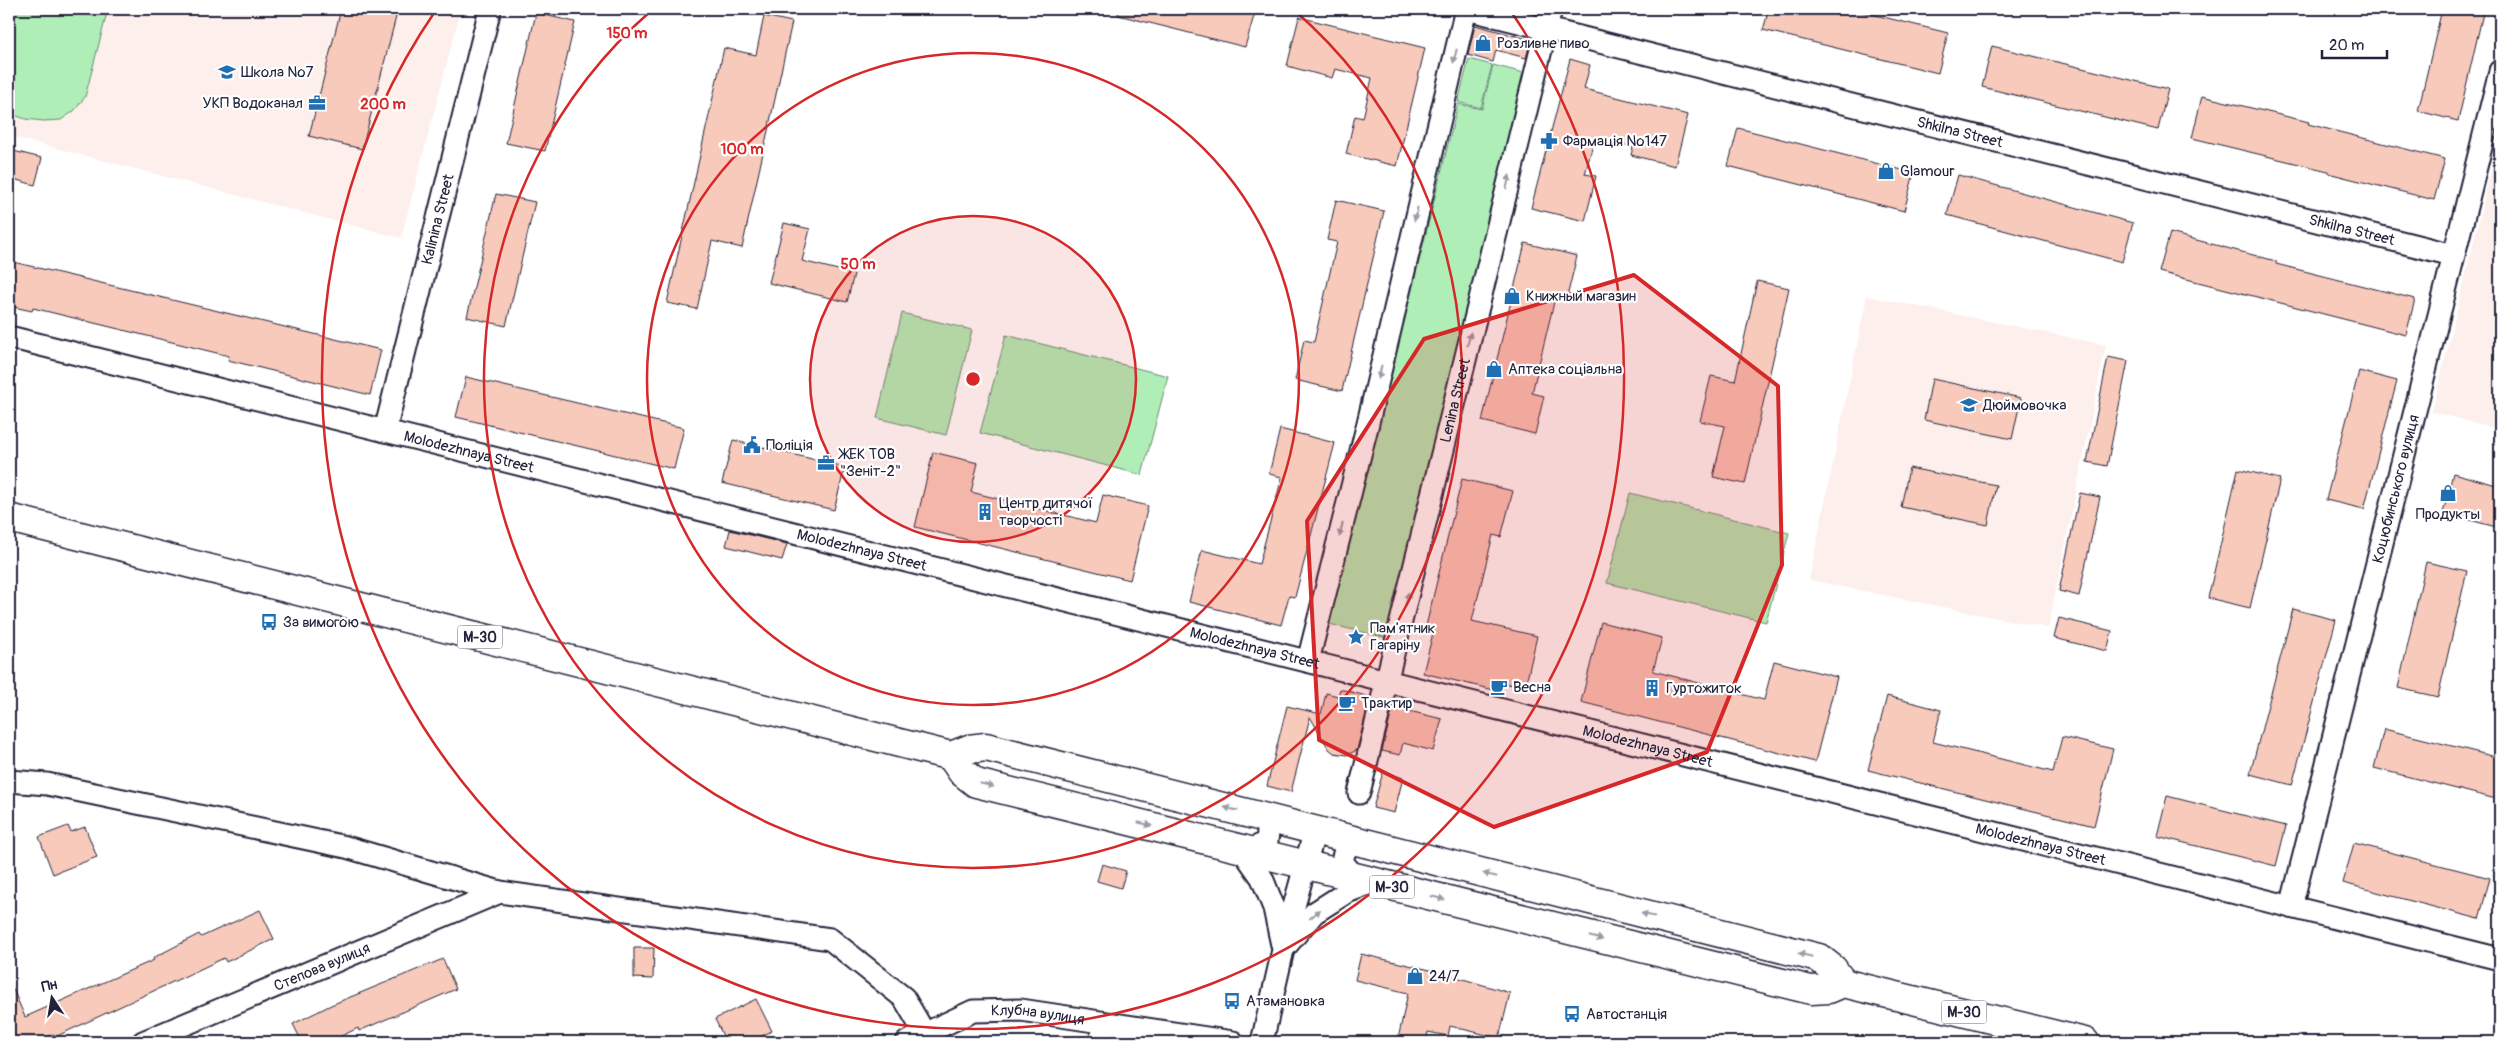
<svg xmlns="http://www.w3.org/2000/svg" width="2509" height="1051" font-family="Pangolin,sans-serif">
<rect width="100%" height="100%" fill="#fff"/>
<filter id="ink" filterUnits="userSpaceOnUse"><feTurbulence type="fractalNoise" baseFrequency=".02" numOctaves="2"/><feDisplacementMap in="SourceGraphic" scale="10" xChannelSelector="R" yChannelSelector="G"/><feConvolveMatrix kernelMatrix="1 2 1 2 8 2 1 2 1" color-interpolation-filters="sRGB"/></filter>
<g filter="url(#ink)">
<g fill="#fdefeb">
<polygon points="9,9 461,9 401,238 9,136"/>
<polygon points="2500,134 2500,429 2432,412"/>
<polygon points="1867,296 2106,345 2048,628 1809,580"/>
</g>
<g fill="#afeeb6" stroke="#688878">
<polygon points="9,9 108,9 85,97 74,111 61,120 44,121 25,119 9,113"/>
<polygon points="1469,59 1492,65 1481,108 1458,102"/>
<polygon points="1493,65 1528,74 1387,638 1329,624 1458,104 1482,109"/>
<polygon points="902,313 972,330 946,435 877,418"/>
<polygon points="1006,335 1168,376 1142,475 980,433"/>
<polygon points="1630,493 1789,533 1766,622 1607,583"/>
</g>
<g fill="#f8cabb" stroke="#22223b">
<polygon points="341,9 398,9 362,149 309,136"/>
<polygon points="1119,9 1256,9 1245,47 1118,15"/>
<polygon points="1769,9 1851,9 1948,33 1938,73 1763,30"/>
<polygon points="2442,9 2484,9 2458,121 2418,111"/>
<polygon points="536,13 575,22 545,151 506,143"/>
<polygon points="764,16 792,22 742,248 712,241 697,309 667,303 724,48 756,55"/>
<polygon points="1299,17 1425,48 1397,166 1346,154 1355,116 1363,118 1372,78 1335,69 1332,78 1287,66"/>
<polygon points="1475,25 1531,40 1526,58 1496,50 1493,62 1468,55"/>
<polygon points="1992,46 2168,89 2158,130 1982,87"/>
<polygon points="1570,59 1590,65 1584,89 1688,115 1675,166 1631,155 1633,147 1595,137 1585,174 1596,176 1585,221 1531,208"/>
<polygon points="2202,96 2309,122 2308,124 2445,159 2434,200 2328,173 2328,171 2192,138"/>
<polygon points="1738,128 1914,173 1904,211 1728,166"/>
<polygon points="9,150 42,158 35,185 9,178"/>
<polygon points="1958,175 2133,223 2122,262 1947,215"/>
<polygon points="496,194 535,202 506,326 467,317"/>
<polygon points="1336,200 1384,211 1342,391 1295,380 1304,340 1314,342 1337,242 1327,240"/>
<polygon points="784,223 810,229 802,261 854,274 847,302 769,283"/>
<polygon points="2170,233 2276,261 2276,264 2415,299 2406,335 2159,272"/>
<polygon points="1525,243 1577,256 1567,297 1556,294 1532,393 1544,396 1535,434 1482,421"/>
<polygon points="9,261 381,350 370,395 228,360 229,356 33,308 32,311 9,306"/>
<polygon points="1757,281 1789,288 1745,484 1713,477 1725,426 1700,421 1711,376 1735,381"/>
<polygon points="2108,357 2128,361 2107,466 2087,462"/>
<polygon points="2359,371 2397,381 2364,509 2326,500"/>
<polygon points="466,377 684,428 674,469 456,417"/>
<polygon points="1932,379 2021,398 2012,439 1924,420"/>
<polygon points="1280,429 1335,443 1295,597 1289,596 1281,625 1189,602 1202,550 1259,564 1282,477 1269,474"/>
<polygon points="733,440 845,467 834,510 722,483"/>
<polygon points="933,452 978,463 971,492 1096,523 1103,495 1148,506 1130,580 915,527"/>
<polygon points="1909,468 1996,485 1988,525 1901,507"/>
<polygon points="2238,469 2280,479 2250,608 2208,598"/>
<polygon points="2453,473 2500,486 2500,528 2443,513"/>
<polygon points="1462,479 1513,491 1501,537 1493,535 1472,621 1537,636 1525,688 1500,682 1498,691 1423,673 1434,629 1426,626"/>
<polygon points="2080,493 2100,497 2079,596 2059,591"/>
<polygon points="730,530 787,544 782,560 726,546"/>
<polygon points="2426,562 2467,571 2438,697 2398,688"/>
<polygon points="2293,609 2336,620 2292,785 2250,774"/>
<polygon points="2059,618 2112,631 2107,651 2054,638"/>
<polygon points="1601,622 1662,638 1653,671 1764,700 1774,661 1837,677 1815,762 1581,702"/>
<polygon points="1340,689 1370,697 1357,750 1347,755 1334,753 1329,749 1310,717 1291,792 1267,786 1287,706 1321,714 1326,693 1338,696"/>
<polygon points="1887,696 1941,710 1933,742 2053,772 2062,737 2113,749 2094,826 1868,770"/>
<polygon points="1393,707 1442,719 1433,751 1403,743 1400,755 1382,751"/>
<polygon points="2384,729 2500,758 2500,800 2374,768"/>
<polygon points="1383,772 1403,778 1394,813 1373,808"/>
<polygon points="2167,796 2286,826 2276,866 2157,836"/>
<polygon points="68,826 71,832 85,827 97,857 53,874 39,837"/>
<polygon points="2354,843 2490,878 2479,919 2343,883"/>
<polygon points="1102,864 1126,871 1121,888 1097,881"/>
<polygon points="260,910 274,939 226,962 224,958 55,1037 54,1034 34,1042 9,1042 9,980 25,1017 154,960 153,958 199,934 201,937"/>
<polygon points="634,948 654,948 653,979 634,978"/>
<polygon points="1361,954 1443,973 1510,993 1499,1038 1450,1026 1448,1036 1428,1032 1426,1042 1398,1039 1408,993 1355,980"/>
<polygon points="443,959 456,989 359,1031 358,1028 329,1042 302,1042 293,1024 331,1005"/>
<polygon points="756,999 772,1031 749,1042 726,1042 715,1019"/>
</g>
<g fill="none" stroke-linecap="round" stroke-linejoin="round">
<g stroke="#22223b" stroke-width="25">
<g id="minor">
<path id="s1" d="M1467,9L2453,255"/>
<path id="s2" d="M9,337L2500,959"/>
<path id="s3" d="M385,431L490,9"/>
<polyline points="1308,661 1367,427 1466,9"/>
<polyline points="9,781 47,784 346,847 500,892 830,939 904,998 925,1034"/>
<path id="s4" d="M1359,793L1551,9"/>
<polyline points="1241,848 1262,878 1274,908 1282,945"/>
<path d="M1251,851L1267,841C1269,829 1268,825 1260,816"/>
<polyline points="1356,878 1342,862 1345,849 1354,844 1364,842"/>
<path id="s5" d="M2291,907L2500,71"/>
<polyline points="1286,946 1314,913 1347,892 1374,882"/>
<path id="s6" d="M143,1042L500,892"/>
<path id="s7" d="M907,1042L973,1011L1021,1010L1233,1042"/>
<polyline points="1100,1042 1104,1023"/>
<polyline points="1262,1042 1288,928 1315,830"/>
</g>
</g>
<g stroke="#22223b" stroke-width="31">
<g id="highway">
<polyline points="9,518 951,756 969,749 986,747 1819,958 1833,969 1843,983"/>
<polyline points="951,756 962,772 976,783 1811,990 1829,989 1843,983 2085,1042"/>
</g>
</g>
<use href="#minor" stroke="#fff" stroke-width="21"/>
<use href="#highway" stroke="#fff" stroke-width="28"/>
</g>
<defs><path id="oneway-solid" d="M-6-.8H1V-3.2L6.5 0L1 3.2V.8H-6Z" transform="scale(1.25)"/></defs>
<g fill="#9c9ca7">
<use href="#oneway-solid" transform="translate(1455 56) rotate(104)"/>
<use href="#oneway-solid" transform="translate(1508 182) rotate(-76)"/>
<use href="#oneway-solid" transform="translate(1416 214) rotate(103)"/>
<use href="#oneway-solid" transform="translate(1469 339) rotate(-76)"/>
<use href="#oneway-solid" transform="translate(1380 372) rotate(103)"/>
<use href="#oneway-solid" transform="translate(1341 530) rotate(104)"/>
<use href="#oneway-solid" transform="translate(1407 599) rotate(-77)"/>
<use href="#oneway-solid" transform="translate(987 785) rotate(14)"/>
<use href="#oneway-solid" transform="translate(1231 809) rotate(-166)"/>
<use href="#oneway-solid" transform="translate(1145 824) rotate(14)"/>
<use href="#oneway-solid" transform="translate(1490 875) rotate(-166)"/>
<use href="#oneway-solid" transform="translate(1438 898) rotate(15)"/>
<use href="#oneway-solid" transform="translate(1315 914) rotate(-41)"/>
<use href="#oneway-solid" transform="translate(1648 915) rotate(-166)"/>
<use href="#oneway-solid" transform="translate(1596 938) rotate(14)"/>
<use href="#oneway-solid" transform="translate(1805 955) rotate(-166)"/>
</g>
</g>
<path fill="#d62828" fill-opacity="0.2" stroke="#d62828" stroke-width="4" stroke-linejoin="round" d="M1634,275L1778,386L1782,565L1707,752L1494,827L1319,740L1307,521L1424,339Z"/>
<circle cx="973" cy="379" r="163" fill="#d62828" fill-opacity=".12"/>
<g fill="none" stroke="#d62828" stroke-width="2.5">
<circle cx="973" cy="379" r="163"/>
<circle cx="973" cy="379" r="326"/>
<path d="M1294 10A489 489 0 1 1 652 10"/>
<path d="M1510 10A651 651 0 1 1 436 10"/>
</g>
<defs>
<g id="shop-bare" transform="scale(1.35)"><path d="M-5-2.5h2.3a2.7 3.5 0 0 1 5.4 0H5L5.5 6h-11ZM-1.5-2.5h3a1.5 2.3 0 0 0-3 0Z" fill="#1f6fb2" stroke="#fff" stroke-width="2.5" paint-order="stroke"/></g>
<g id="school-bare" transform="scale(1.35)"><path d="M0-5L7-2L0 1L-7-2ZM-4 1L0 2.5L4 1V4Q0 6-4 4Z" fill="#1f6fb2" stroke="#fff" stroke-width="2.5" paint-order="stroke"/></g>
<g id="office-bare" transform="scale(1.35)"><path d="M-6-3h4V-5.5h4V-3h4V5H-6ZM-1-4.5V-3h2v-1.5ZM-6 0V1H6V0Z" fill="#1f6fb2" stroke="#fff" stroke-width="2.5" paint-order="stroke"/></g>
<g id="pharmacy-bare" transform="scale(1.35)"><path d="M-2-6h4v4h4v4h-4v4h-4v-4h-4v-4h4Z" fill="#1f6fb2" stroke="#fff" stroke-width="2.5" paint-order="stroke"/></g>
<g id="civic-bare" transform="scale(1.35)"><path d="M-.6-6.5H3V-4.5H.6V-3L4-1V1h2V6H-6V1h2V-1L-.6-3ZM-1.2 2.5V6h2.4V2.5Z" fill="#1f6fb2" stroke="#fff" stroke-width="2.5" paint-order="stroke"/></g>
<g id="building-bare" transform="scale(1.35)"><path d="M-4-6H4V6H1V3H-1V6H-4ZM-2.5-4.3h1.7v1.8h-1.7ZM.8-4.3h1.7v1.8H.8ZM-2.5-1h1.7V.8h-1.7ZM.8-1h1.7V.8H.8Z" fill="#1f6fb2" stroke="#fff" stroke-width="2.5" paint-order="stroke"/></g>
<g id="bus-bare" transform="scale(1.35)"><path d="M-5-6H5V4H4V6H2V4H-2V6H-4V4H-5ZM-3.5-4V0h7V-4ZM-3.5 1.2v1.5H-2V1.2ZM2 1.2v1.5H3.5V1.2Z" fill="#1f6fb2" stroke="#fff" stroke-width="2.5" paint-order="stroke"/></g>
<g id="sight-bare" transform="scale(1.35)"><path d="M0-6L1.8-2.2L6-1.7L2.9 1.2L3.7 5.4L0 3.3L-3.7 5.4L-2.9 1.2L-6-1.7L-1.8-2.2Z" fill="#1f6fb2" stroke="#fff" stroke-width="2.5" paint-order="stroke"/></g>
<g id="cafe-bare" transform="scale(1.35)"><path d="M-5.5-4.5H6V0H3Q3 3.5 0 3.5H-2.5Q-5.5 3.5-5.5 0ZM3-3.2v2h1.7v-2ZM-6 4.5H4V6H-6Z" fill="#1f6fb2" stroke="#fff" stroke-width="2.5" paint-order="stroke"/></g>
</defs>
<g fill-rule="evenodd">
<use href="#shop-bare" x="1483" y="43"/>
<use href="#school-bare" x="227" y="72"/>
<use href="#office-bare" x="317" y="103"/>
<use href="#pharmacy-bare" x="1549" y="141"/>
<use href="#shop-bare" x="1886" y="171"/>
<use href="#shop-bare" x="1512" y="296"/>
<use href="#shop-bare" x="1494" y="369"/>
<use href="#school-bare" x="1969" y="405"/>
<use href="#civic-bare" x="752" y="445"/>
<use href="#office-bare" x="826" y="463"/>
<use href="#shop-bare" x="2448" y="493"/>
<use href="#building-bare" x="985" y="512"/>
<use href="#bus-bare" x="269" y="622"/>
<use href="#sight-bare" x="1356" y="637"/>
<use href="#cafe-bare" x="1499" y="687"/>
<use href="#building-bare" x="1652" y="688"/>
<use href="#cafe-bare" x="1347" y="703"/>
<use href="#shop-bare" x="1415" y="976"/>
<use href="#bus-bare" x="1232" y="1001"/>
<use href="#bus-bare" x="1572" y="1014"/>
</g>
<g text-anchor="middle" stroke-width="4.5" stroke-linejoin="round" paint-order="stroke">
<g fill="#fff" stroke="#646476" stroke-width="1">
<rect x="457.5" y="625.5" width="45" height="23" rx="4"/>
<rect x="1369.5" y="875.5" width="45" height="23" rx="4"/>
<rect x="1941.5" y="1000.5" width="45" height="23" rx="4"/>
</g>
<g font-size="14" font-weight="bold" fill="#22223b">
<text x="480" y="642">М-30</text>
<text x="1392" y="892">М-30</text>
<text x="1964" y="1017">М-30</text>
</g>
<g font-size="15" fill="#22223b" stroke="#fff" text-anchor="start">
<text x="1497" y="48">Розливне пиво</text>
<text x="241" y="77">Школа №7</text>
<text x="303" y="108" text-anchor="end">УКП Водоканал</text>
<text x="1563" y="146">Фармація №147</text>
<text x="1900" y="176">Glamour</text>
<text x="1526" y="301">Книжный магазин</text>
<text x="1508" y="374">Аптека соціальна</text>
<text x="1983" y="410">Дюймовочка</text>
<text x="766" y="450">Поліція</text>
<text x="840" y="459">ЖЕК ТОВ<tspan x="840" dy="17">"Зеніт-2"</tspan></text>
<text x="999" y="508">Центр дитячої<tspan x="999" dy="17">творчості</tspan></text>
<text x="2448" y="519" text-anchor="middle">Продукты</text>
<text x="283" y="627">За вимогою</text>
<text x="1370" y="633">Пам'ятник<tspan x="1370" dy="17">Гагаріну</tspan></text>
<text x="1513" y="692">Весна</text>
<text x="1666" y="693">Гуртожиток</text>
<text x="1361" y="708">Трактир</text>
<text x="1429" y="981">24/7</text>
<text x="1246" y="1006">Атамановка</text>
<text x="1586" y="1019">Автостанція</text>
</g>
<g font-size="15" fill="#22223b" stroke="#fff">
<text dy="5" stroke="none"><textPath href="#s1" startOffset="508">Shkilna Street</textPath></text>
<text dy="5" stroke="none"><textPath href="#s3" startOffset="218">Kalinina Street</textPath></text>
<text dy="5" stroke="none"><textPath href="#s1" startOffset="912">Shkilna Street</textPath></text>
<text dy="5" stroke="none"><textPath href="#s4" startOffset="404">Lenina Street</textPath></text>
<text dy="5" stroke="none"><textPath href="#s2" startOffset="474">Molodezhnaya Street</textPath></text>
<text dy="5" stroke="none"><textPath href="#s5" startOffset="431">Коцюбинського вулиця</textPath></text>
<text dy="5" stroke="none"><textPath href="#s2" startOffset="879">Molodezhnaya Street</textPath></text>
<text dy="5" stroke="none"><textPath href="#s2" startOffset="1284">Molodezhnaya Street</textPath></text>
<text dy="5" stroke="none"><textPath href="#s2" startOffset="1689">Molodezhnaya Street</textPath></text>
<text dy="5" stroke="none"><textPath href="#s2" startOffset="2094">Molodezhnaya Street</textPath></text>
<text dy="5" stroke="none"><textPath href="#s6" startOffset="194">Степова вулиця</textPath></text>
<text dy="5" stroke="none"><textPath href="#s7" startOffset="138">Клубна вулиця</textPath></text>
</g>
</g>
<circle cx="973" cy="379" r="8" fill="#d62828" stroke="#fff" stroke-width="2.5"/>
<g font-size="15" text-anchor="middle" font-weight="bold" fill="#d62828" stroke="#fff" stroke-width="4.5" stroke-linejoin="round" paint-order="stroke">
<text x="627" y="38">150 m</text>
<text x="383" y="109">200 m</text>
<text x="742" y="154">100 m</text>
<text x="858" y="269">50 m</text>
</g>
<rect width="2509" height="1051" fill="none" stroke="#fff" stroke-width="30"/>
<rect x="15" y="15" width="2479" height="1021" fill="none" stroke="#22223b" stroke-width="2" filter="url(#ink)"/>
<g transform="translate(52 998) rotate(348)" stroke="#ffffff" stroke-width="4" paint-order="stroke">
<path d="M0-4L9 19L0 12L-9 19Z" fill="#22223b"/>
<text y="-8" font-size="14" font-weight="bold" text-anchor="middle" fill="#22223b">Пн</text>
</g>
<path d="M2322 50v8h65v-8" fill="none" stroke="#22223b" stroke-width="2.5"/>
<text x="2329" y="50" font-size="15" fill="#22223b" stroke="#ffffff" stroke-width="4" paint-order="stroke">20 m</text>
</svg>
